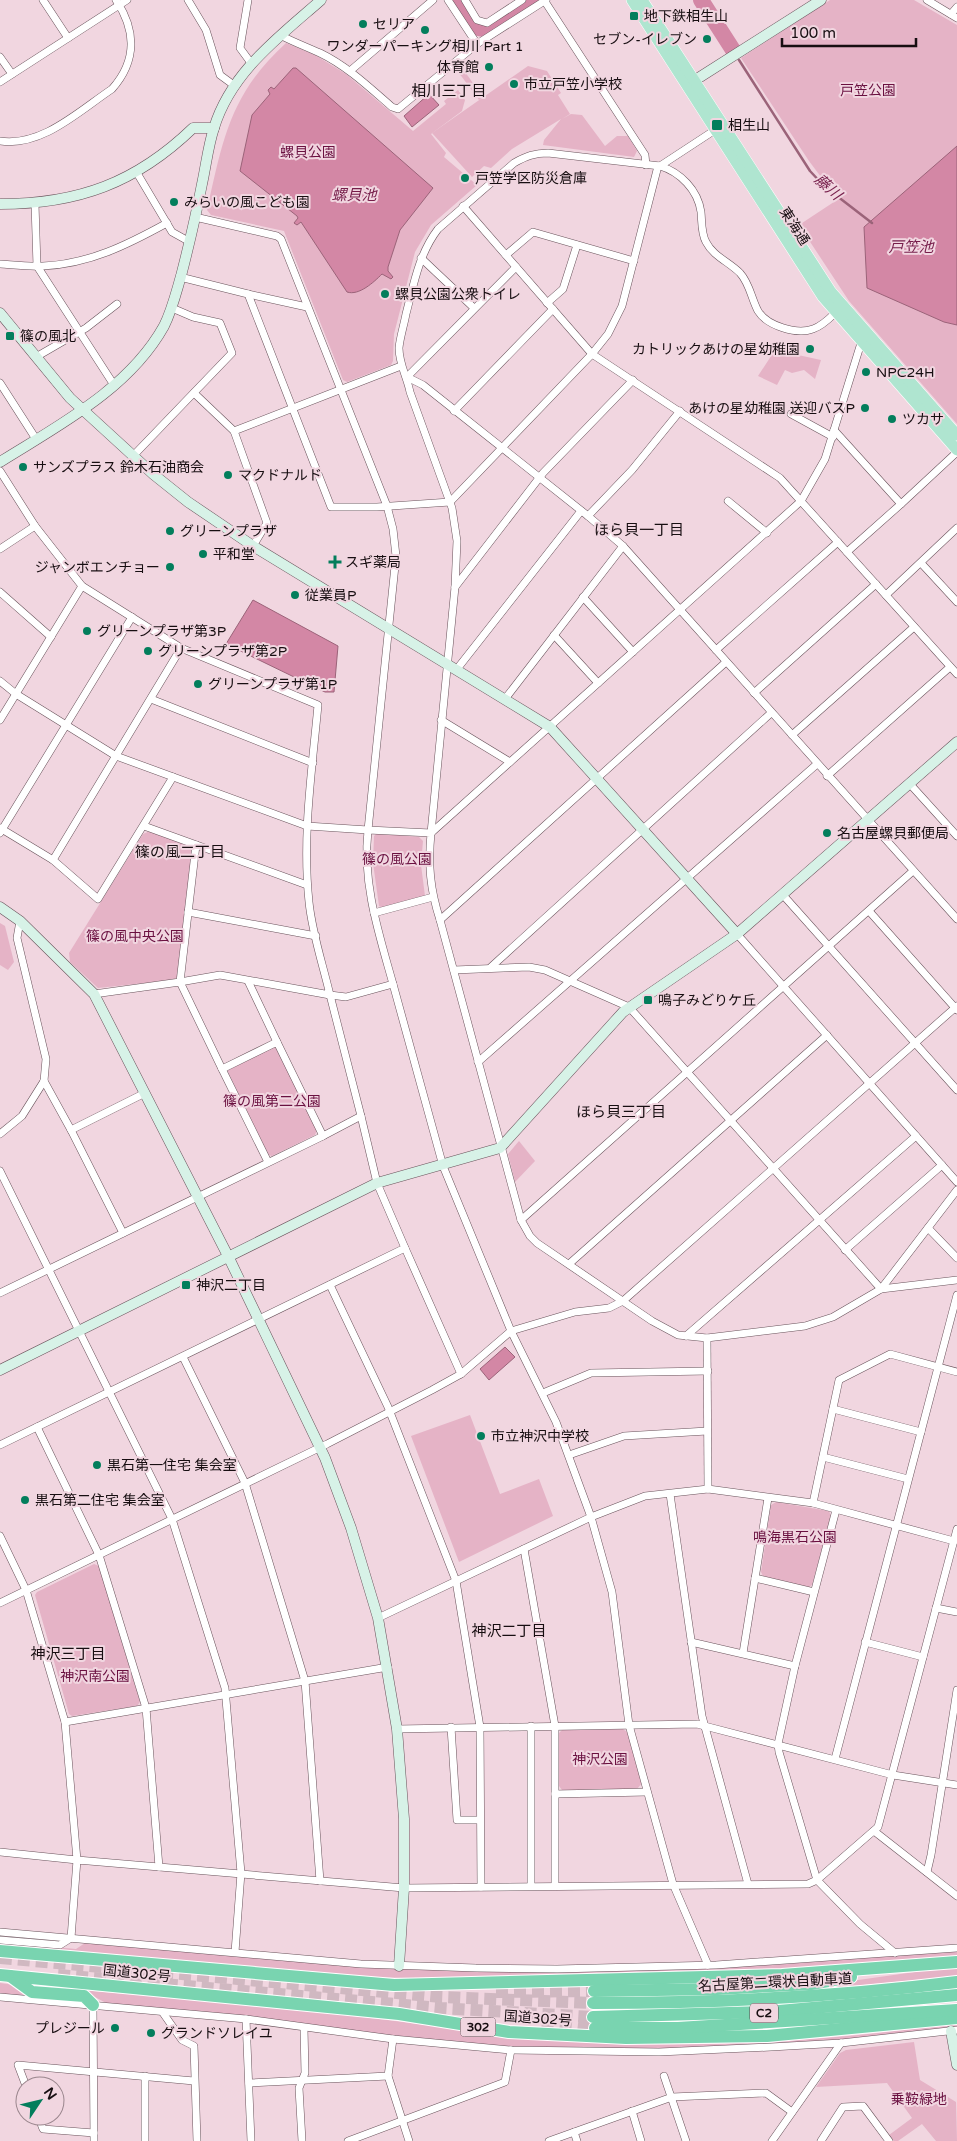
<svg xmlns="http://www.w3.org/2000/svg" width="957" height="2141" font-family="'Varela Round','Noto Sans JP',sans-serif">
<rect width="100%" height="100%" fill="#f1d6e0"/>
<g fill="#e5b3c6">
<polygon points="830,0 914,0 957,25 957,424 849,301 799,225 843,196 821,177 809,161 741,58"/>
<path d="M286,43L315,55L346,74L413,131L446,104L444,101L458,90L465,100L462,111L431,134L446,153L444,157L477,185L431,225L415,252L394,334L393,361L391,365L347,382L343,380L284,231L211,215L207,210C223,139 230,94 286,43Z"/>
<polygon points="460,65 483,97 479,100 456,69"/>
<polygon points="528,66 547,71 561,93 558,95 570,114 562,119 571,114 582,115 605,146 617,136 628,136 637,151 634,157 543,145 544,140 561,119 512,149 491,168 484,166 472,177 432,133"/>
<polygon points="775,350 821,360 815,379 804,370 792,373 785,370 777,385 758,376"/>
<polygon points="150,831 190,846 192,851 177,977 173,980 98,988 70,962 69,953 143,834"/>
<polygon points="377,833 419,837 423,841 421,865 425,896 383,908 379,906 373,863 374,836"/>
<polygon points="0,923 5,926 14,962 8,970 0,965"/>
<polygon points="273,1046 277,1049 317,1130 315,1135 272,1156 268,1155 228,1072 228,1068"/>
<polygon points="519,1141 535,1161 515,1182 508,1154"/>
<polygon points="470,1415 500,1494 539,1479 553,1516 459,1562 411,1436"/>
<polygon points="776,1502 829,1511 831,1516 812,1585 808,1588 763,1576 761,1572 771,1505"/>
<polygon points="94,1564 99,1566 140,1702 137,1706 72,1716 69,1714 35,1595 37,1592"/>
<polygon points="623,1729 628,1733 642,1783 637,1789 562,1790 559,1786 558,1734 562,1730"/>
<polygon points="0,1942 76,1949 85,1943 102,1943 361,1966 620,1970 773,1965 957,1950 957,1956 813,1968 727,1972 413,1978 361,1977 0,1946"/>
<polygon points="957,1966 957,1976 811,1990 837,1983"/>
<polygon points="0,1983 15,1985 85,2001 0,1994"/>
<path d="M34,1986C141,1995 248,2004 354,2016C436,2025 517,2040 599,2043C718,2048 839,2040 957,2023V2028L829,2042L699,2049L508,2047L406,2038L108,2004L91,1995Z"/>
<polygon points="914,2042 920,2080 956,2102 957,2141 936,2141 922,2124 898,2141 894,2141 889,2135 912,2118 887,2083 816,2087 840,2053 846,2050"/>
</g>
<g fill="#d387a5" stroke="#9b6379">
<path d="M293,68H296L433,188L400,230L388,267V271L393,277L391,279L382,274C374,282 359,296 347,292L301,222L297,225L294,223L298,218L297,216L240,171L252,115L270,94L268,90L271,87L274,89Z"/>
<polygon points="429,94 439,105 412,127 404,116"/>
<polygon points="957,146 957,325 944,322 867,288 864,227"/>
<polygon points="253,600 338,646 334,692 325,692 226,644"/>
<polygon points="505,1347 515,1357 489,1380 480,1369"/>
</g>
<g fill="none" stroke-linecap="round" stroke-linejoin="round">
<polyline stroke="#9b6379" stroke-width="2.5" points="739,60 810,171 824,186 872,223"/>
<g stroke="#d387a5" stroke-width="16">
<polyline points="456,0 473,27 488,30 534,0"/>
<polyline points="701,0 733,50"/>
</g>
<g stroke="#d0b8c1" stroke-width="12" stroke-dasharray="12 6" stroke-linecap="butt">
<polyline points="0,1958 441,1997 593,2003"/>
<polyline points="58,1975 441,2008 593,2017"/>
<polyline points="496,1992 594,1991"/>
<polyline points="542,2022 595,2028"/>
</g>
<g stroke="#69535b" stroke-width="8">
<g id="street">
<polyline points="43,0 68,38"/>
<polyline points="188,0 206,30 220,75 235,86"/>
<polyline points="248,0 240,48 251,63"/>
<polyline points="465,0 477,20 487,23 522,0"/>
<polyline points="544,0 645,155 646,165"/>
<polyline points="927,0 957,18"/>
<polyline points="951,14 957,7"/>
<path d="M280,35C293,42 307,47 320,53C347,66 369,87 392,107L398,109L477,44L448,0"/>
<polyline points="477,44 546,0"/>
<polyline points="0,57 12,74"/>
<polyline points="350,71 433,0"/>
<polyline points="0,82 127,0"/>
<path d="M0,141C42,147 79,111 112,89C137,61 136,30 116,0"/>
<polyline points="660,166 718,128"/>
<polyline points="137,173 172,232 190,242"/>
<polyline points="35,204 37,266 114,385"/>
<polyline points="463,206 592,354 780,478 957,674"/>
<polyline points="506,255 533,232 634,261"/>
<polyline points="421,258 474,308"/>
<path d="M0,264C14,265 29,267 43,266C89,264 127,245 167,223"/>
<polyline points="516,267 407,377 423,385 588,516 623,546 957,919"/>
<polyline points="180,277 248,294 331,507 377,507 450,502 592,354 608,334 622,306 658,166"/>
<polyline points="248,294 307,307"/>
<polyline points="547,303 563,289 577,245"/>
<polyline points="36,357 86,328 117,304"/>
<polyline points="0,383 36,439"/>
<polyline points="194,393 234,431 267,523 253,546"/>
<polyline points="454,411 553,309"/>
<polyline points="791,414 833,437"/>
<polyline points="834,430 901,504 957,452"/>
<polyline points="234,431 401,366"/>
<polyline points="133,456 232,353 220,323 193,317 172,308"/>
<path d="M0,471L35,526L82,586L181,648L318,705C312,770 302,836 309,902C312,933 323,965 330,995L220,975L180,982L196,845"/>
<polyline points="728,501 767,533"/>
<polyline points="588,516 632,470 680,411"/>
<polyline points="0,549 35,526"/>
<polyline points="847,552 901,504"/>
<polyline points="921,563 957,602"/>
<polyline points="455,587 543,473 633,380"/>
<polyline points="0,592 51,637"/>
<polyline points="886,595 957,528"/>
<polyline points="583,597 633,652"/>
<polyline points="554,635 598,683"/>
<polyline points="716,650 838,542"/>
<polyline points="726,662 440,920 521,1220 530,1236 537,1243 652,1321 678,1335 707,1338 805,1326 833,1317 881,1289 957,1190"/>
<polyline points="457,669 581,511"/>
<polyline points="0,681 16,694 116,756 307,826 368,830 396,556 393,529 387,506 281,239 277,236 195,217"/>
<polyline points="754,693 876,584"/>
<polyline points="151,699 313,763"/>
<polyline points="505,699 623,546"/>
<polyline points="0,720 82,586"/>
<polyline points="441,720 510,762"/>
<polyline points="792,735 914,627"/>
<polyline points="827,776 950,667"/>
<polyline points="909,783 957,836"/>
<polyline points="144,826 307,885"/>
<polyline points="0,828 53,860 98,899 173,777"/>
<polyline points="0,833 132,617"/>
<path d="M431,833L455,587L457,541L452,508L410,392C407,377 399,364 399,348C400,337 404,325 406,314C414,283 419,254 438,229L514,163C526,156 535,153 548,153L660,166C680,172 698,190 701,212C702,222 701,233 706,242C713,256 729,262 740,273C750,284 751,298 758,311C767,326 797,335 813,329C822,326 829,319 835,313"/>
<polyline points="431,833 801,501 825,459 861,343"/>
<polyline points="53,860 181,648"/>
<polyline points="783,895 957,1090"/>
<polyline points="869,911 957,1010"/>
<polyline points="188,912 316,936"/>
<polyline points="374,913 433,897"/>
<polyline points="737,934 957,1182"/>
<polyline points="491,967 771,713"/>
<polyline points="454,970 529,967 545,970 629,1007 881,1289 957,1280"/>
<polyline points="248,981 277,1042"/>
<path d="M393,984C379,934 362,883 368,830L431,833C428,865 430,889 440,920"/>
<polyline points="478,1062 817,764"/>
<polyline points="222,1069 268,1162"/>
<polyline points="44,1081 71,1130"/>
<polyline points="361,1116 330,995 346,997 393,984 443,1166 511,1331 556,1422 591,1517 378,1618"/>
<polyline points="0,1134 22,1116 44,1081 46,1059 17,938 20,921"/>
<polyline points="0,1171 172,1519 225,1688 241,1873 235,1952"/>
<polyline points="521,1220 913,871"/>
<polyline points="928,1228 957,1258"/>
<polyline points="123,1233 71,1130 145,1093"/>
<polyline points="405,1248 461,1374"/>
<polyline points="845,1250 942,1165"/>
<polyline points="569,1264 827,1035"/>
<polyline points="330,1285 388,1407 456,1581 480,1727 481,1887"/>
<polyline points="0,1293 323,1136"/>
<polyline points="686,1336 916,1136"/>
<polyline points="707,1338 708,1489"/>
<polyline points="183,1357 245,1483 305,1681 320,1881"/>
<polyline points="543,1393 591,1373 708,1371"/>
<polyline points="833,1409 921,1432"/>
<polyline points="37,1427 99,1555 146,1708 159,1867"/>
<polyline points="0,1445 405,1248 377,1183 361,1116 323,1136 277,1042 222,1069 180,982 94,994"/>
<polyline points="569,1455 624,1436 707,1431"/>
<polyline points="823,1457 908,1479"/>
<polyline points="670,1494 702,1716 748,1884"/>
<polyline points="813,1503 839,1380 890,1354 957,1372"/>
<polyline points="836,1510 795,1666 778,1744 779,1752 817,1880 860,1924 895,1953"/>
<polyline points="0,1536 26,1590 65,1722"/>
<polyline points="524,1549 555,1726 555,1886"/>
<polyline points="755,1578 814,1592"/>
<polyline points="0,1603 327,1444 432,1390 461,1374 511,1331 575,1312 609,1308 623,1301 957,1006"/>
<polyline points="936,1608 957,1612"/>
<polyline points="691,1642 795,1666"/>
<polyline points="865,1642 923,1657"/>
<polyline points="743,1653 768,1498"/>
<polyline points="531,1726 531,1886"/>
<polyline points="451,1727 457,1820 480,1820"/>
<polyline points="397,1729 697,1724 893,1775 957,1785"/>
<polyline points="835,1759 957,1295"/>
<polyline points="555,1794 647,1792"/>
<polyline points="874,1831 957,1896"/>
<polyline points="0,1852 77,1860 65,1722 388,1667"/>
<polyline points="927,1872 931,1855 957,1690"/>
<polyline points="0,1932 361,1964 476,1968 557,1969 716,1965 957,1948"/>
<polyline points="71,1938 77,1860 404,1888 808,1884 817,1880 878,1827 957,1529"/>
<polyline points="0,1940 60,1945 71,1938"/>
<polyline points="708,1965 673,1884 629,1725 612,1592 591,1517 645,1496 708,1489 813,1503 954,1541"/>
<polyline points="0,1997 246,2019 393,2039 511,2050 659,2052 771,2047 841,2043 957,2030"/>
<polyline points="93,2005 94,2141"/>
<polyline points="163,2013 182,2040 194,2046 197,2141"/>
<polyline points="246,2019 251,2141"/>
<polyline points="393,2039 388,2076 409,2141"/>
<polyline points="145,2076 145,2141"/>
<polyline points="664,2076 686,2141"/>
<polyline points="249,2083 388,2076"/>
<polyline points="26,2086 18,2065 194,2081"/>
<polyline points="632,2111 641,2141"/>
<polyline points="38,2116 43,2129 94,2133"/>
<polyline points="574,2132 577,2141"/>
<polyline points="302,2141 299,2088 305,2073 304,2028"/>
<polyline points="348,2141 505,2082 511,2050"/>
<polyline points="549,2141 672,2097 766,2093 792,2112"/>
<polyline points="772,2141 841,2043"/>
<polyline points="821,2141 843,2107 863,2106 889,2141"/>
</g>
</g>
<g stroke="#69535b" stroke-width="11">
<g id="secondary">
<polyline points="689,84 821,0"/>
<path d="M0,204C78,204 136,183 193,128H214"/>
<polyline points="0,313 70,398 153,474 188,502 253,546 550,727 737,934"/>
<path d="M0,462C59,425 129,389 164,326C172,310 176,293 181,276C189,245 196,215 202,184C206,166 208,146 214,128C231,72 279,37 321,0"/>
<polyline points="0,907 20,921 94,994 229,1258 325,1458 351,1528 378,1618 397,1729 404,1819 404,1888 399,1966"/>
<polyline points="0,1370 377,1183 500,1148 623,1012 737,934 957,742"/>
<polyline points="951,2031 957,2065"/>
</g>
</g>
<g stroke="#fff" stroke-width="12">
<g id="primary">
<polyline points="632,0 823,297 957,450"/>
<polyline points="642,0 831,292 957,435"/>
</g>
</g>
<g stroke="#fff" stroke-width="14">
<g id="highway">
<polyline points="0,1951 394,1985 782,1975 957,1962"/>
<polyline points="0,1975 399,2014 509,2032 626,2038 767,2036 957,2018"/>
<polyline points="10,1976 32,1992 84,1996 93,2005"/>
<polyline points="594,1991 717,1989 811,1984 851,1977"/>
<path d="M593,2003C715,2003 836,1997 957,1982"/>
<polyline points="593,2017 768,2012 957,1995"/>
<polyline points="595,2028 678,2028 957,2010"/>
</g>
</g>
<use href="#street" stroke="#fff" stroke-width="7"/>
<use href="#secondary" stroke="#d7f2e7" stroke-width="10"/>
<use href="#primary" stroke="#afe5d0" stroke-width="11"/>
<use href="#highway" stroke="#79d4b0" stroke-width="12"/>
</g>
<g fill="#037e5c" stroke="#f1d6e0" stroke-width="2">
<rect x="629" y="11" width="10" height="10" rx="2.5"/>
<circle cx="363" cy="24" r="5"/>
<circle cx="425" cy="30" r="5"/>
<circle cx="707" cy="39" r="5"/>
<circle cx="489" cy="67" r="5"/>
<circle cx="514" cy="84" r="5"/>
<rect x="711" y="119" width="12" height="12" rx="2.5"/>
<circle cx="465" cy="178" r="5"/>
<circle cx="174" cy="202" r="5"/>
<circle cx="385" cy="294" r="5"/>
<rect x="5" y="331" width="10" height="10" rx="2.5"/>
<circle cx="810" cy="349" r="5"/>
<circle cx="866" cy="372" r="5"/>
<circle cx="865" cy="408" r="5"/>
<circle cx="892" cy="419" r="5"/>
<circle cx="23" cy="467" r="5"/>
<circle cx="228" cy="475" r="5"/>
<circle cx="170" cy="531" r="5"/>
<circle cx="203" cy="554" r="5"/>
<path d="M332.5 554.5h5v5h5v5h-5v5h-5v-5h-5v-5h5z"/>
<circle cx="170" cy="567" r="5"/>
<circle cx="295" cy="595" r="5"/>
<circle cx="87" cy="631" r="5"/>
<circle cx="148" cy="651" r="5"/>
<circle cx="198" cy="684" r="5"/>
<circle cx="827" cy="833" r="5"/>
<rect x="643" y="995" width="10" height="10" rx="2.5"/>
<rect x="181" y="1280" width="10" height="10" rx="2.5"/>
<circle cx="481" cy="1436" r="5"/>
<circle cx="97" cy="1465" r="5"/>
<circle cx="25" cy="1500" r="5"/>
<circle cx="115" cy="2028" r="5"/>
<circle cx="151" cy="2033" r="5"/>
</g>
<g text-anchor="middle" stroke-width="4" stroke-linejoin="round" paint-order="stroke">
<g fill="#f1d6e0" stroke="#584a4f" stroke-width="1">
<rect x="750" y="2003.5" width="28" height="19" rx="4"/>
<rect x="460.5" y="2017.5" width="35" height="19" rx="4"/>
</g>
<g font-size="12" font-weight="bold" fill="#170e11">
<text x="764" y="2017">C2</text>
<text x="478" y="2031">302</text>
</g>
<g font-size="14" fill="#170e11" stroke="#f1d6e0" text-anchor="start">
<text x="644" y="21">地下鉄相生山</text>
<text x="373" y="29">セリア</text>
<text x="697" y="44" text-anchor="end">セブン-イレブン</text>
<text x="425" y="51" text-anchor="middle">ワンダーパーキング相川 Part 1</text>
<text x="479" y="72" text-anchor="end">体育館</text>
<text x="524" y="89">市立戸笠小学校</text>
<text x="728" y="130">相生山</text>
<text x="475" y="183">戸笠学区防災倉庫</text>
<text x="184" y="207">みらいの風こども園</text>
<text x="395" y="299">螺貝公園公衆トイレ</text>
<text x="20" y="341">篠の風北</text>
<text x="800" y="354" text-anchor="end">カトリックあけの星幼稚園</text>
<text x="876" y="377">NPC24H</text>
<text x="855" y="413" text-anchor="end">あけの星幼稚園 送迎バスP</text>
<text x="902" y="424">ツカサ</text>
<text x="33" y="472">サンズプラス 鈴木石油商会</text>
<text x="238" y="480">マクドナルド</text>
<text x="180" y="536">グリーンプラザ</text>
<text x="213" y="559">平和堂</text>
<text x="345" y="567">スギ薬局</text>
<text x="160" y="572" text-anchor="end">ジャンボエンチョー</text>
<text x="305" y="600">従業員P</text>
<text x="97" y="636">グリーンプラザ第3P</text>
<text x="158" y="656">グリーンプラザ第2P</text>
<text x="208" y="689">グリーンプラザ第1P</text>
<text x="837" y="838">名古屋螺貝郵便局</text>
<text x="658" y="1005">鳴子みどりケ丘</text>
<text x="196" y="1290">神沢二丁目</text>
<text x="491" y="1441">市立神沢中学校</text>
<text x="107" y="1470">黒石第一住宅 集会室</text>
<text x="35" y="1505">黒石第二住宅 集会室</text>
<text x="105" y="2033" text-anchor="end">プレジール</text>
<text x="161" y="2038">グランドソレイユ</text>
</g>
<g font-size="14" fill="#6a1040" stroke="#f1d6e0">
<text x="868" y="95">戸笠公園</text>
<text x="308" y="157">螺貝公園</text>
<text x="397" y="864">篠の風公園</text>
<text x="135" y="941">篠の風中央公園</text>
<text x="272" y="1106">篠の風第二公園</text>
<text x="795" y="1542">鳴海黒石公園</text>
<text x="95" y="1681">神沢南公園</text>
<text x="600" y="1764">神沢公園</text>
<text x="919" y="2104">乗鞍緑地</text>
</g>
<g font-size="14" fill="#170e11" stroke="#f1d6e0">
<text transform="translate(795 226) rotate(57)" y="5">東海通</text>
<text transform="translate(137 1973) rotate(6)" y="5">国道302号</text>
<text transform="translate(775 1982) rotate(-3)" y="5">名古屋第二環状自動車道</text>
<text transform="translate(538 2018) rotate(4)" y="5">国道302号</text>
</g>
<g font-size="15" fill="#170e11" stroke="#f1d6e0">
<text x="449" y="96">相川三丁目</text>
<text x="639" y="535">ほら貝一丁目</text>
<text x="180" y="857">篠の風二丁目</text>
<text x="621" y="1117">ほら貝三丁目</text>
<text x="509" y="1636">神沢二丁目</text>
<text x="68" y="1659">神沢三丁目</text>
</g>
<g font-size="15" font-style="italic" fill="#761d4a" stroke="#f1d6e0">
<text transform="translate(828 187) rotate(42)" y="5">藤川</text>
<text x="354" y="200">螺貝池</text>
<text x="911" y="252">戸笠池</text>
</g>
</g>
<g transform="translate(40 2101) rotate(55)"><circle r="24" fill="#f1d6e0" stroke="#9a868d"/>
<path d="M0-4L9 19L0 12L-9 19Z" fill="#037e5c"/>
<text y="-8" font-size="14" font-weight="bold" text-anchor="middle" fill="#170e11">N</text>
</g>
<path d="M782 38v8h134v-8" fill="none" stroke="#170e11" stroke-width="2.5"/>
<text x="790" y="38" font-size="15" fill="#170e11" stroke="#f1d6e0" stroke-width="4" paint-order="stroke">100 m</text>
</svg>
